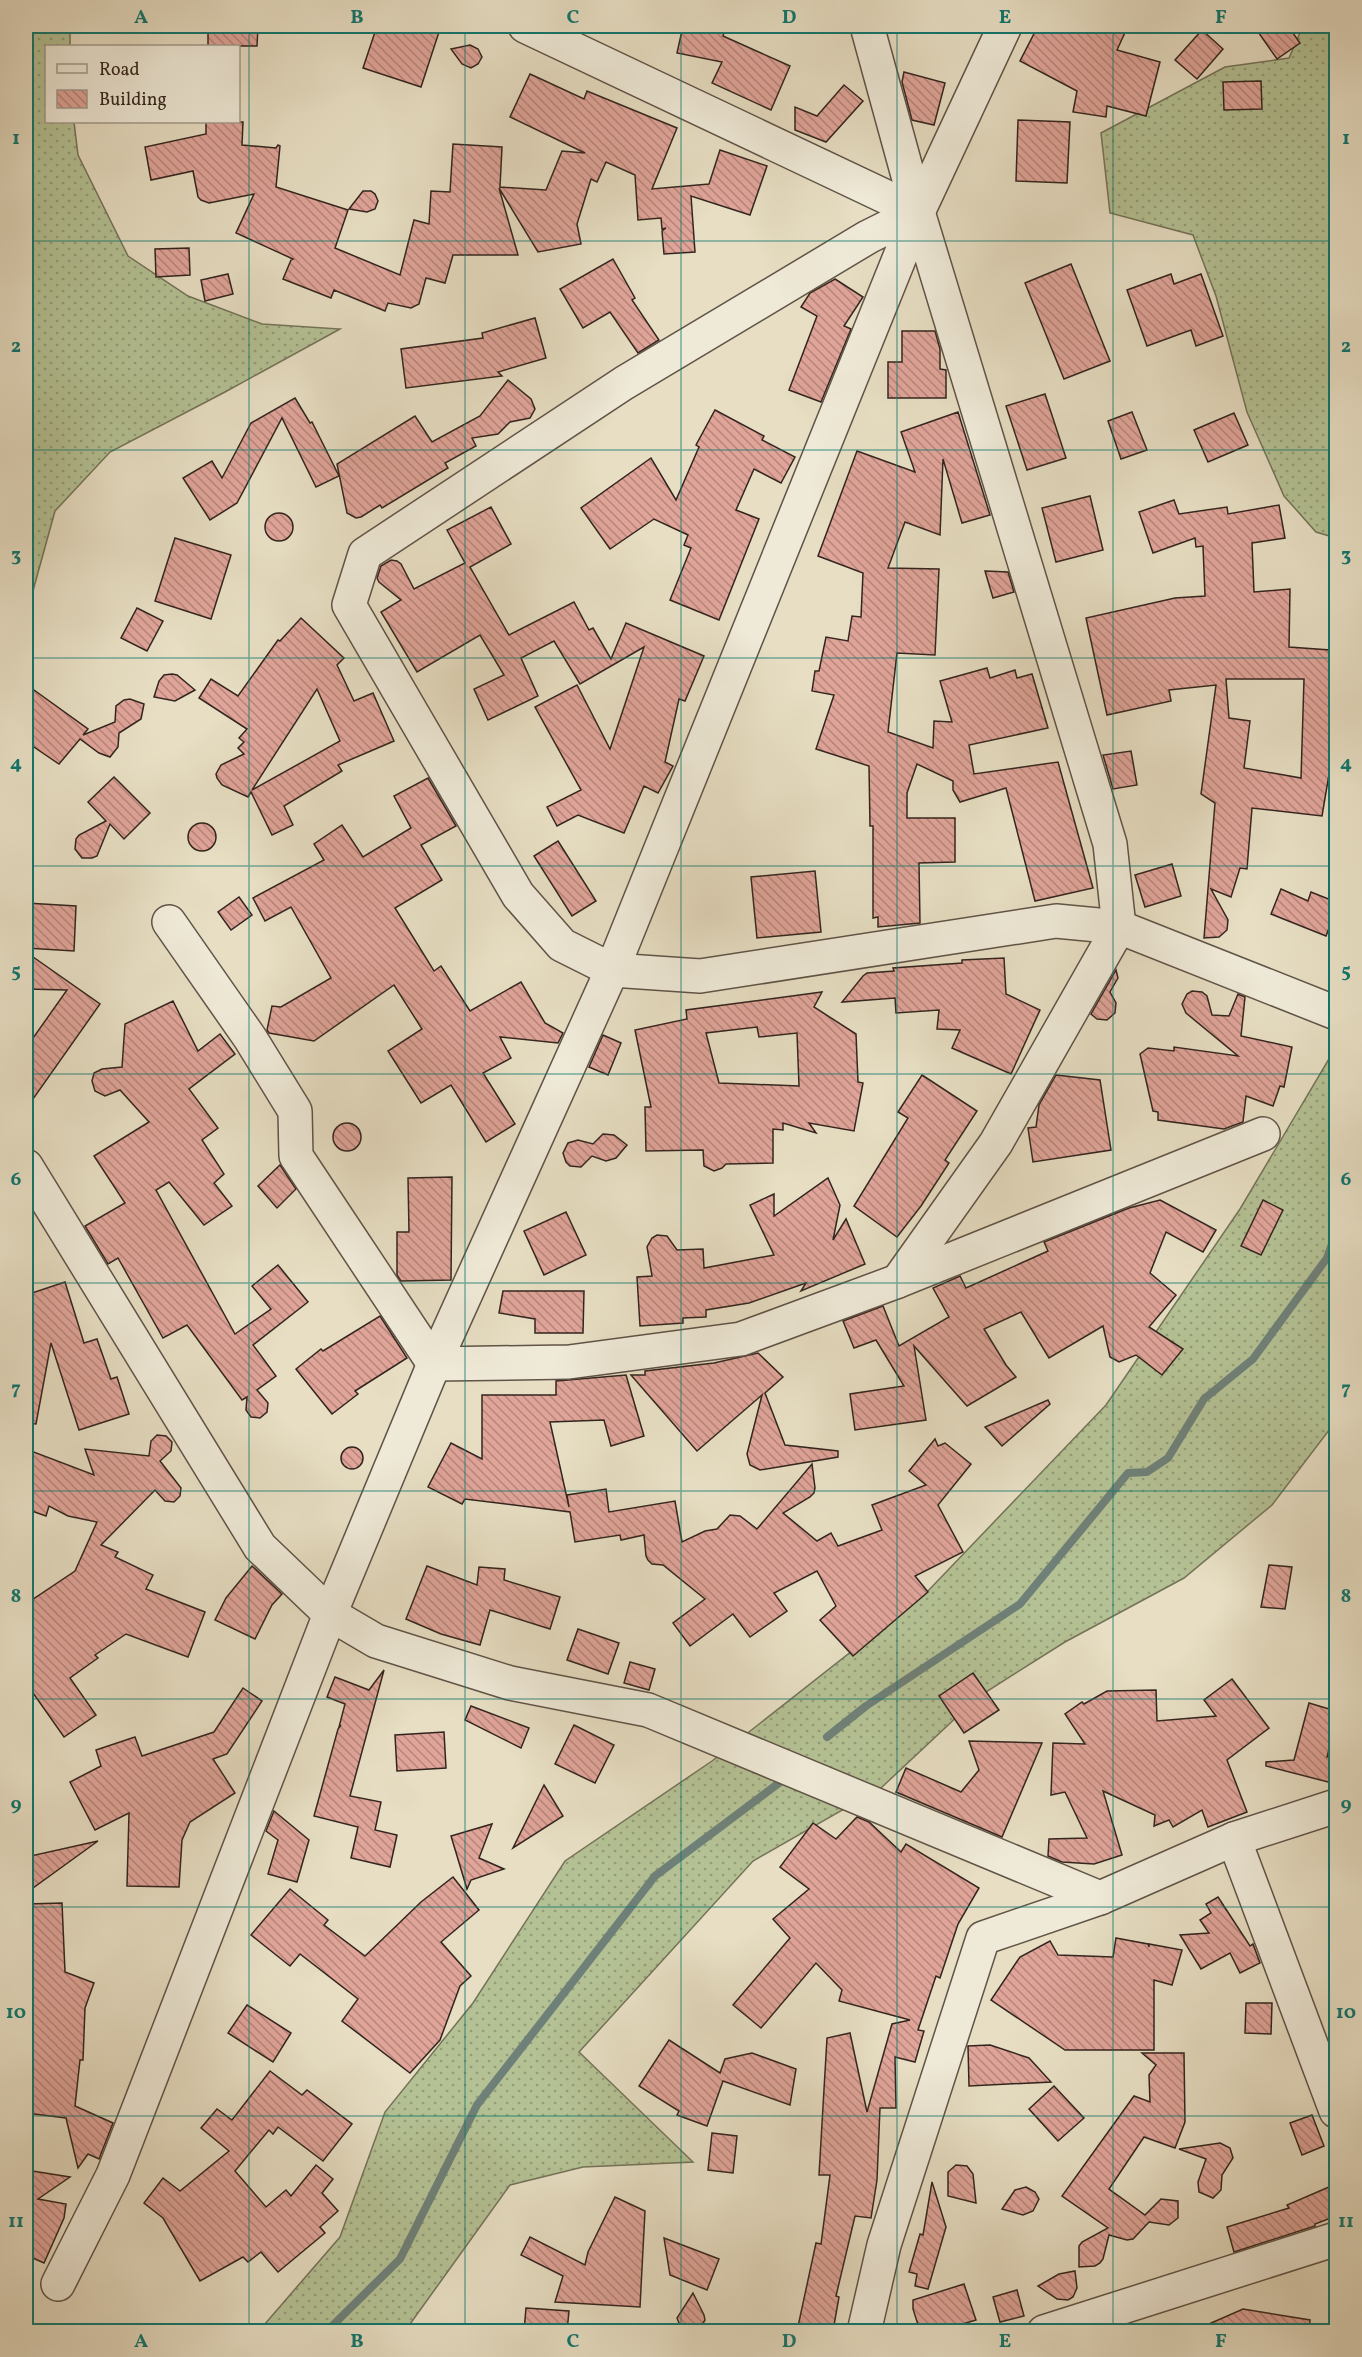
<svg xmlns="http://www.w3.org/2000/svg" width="1362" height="2357" font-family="Vollkorn,serif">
<defs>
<pattern id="grass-dots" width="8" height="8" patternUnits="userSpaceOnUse" patternTransform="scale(1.5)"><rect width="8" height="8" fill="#b4c194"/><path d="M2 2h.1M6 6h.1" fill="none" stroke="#939d78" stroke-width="1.8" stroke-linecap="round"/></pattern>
<pattern id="building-back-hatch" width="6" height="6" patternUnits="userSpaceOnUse" patternTransform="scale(1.5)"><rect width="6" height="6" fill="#e0a499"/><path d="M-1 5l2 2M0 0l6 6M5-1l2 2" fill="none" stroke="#b6857c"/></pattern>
</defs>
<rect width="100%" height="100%" fill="#e7dec3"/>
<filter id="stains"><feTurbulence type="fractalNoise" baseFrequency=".00333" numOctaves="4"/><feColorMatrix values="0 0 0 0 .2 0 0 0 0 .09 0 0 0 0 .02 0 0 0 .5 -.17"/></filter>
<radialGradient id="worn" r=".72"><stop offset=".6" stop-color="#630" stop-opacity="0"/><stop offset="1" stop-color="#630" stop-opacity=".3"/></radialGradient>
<g fill="url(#grass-dots)" stroke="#747359" stroke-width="1.5">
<polygon points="26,26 70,26 70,46 46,46 46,122 74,122 78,155 128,256 188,296 262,324 340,329 225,392 110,452 55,511 26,616"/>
<polygon points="1303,26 1336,26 1336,538 1316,532 1284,496 1247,412 1216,296 1193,235 1110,213 1101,133 1225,67 1289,58"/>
<polygon points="1336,1047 1336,1421 1272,1505 1184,1578 1065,1642 978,1697 881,1788 753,1861 579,2052 693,2162 583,2167 510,2185 405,2331 258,2332 340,2237 385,2112 473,2003 565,1861 712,1761 927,1592 1106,1405 1240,1209"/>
</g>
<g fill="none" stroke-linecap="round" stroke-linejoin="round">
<g stroke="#6f8078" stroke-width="8">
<polyline points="26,40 29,116 26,121"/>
<polyline points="827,1737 866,1706 1020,1604 1128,1473 1147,1472 1168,1458 1204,1399 1253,1359 1327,1258 1336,1233"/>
<polyline points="326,2332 400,2259 477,2105 655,1876 779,1783"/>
</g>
</g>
<g fill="url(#building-back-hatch)" stroke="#33251e" stroke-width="1.5" fill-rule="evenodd">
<polygon points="208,26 258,26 257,46 208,46"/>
<polygon points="377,26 421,26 439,32 421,87 363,68"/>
<polygon points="683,26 726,26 723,36 790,66 771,110 712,83 722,62 677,53"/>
<polygon points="1038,26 1128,26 1117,50 1160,62 1146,116 1107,106 1106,117 1073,112 1077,91 1020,61"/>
<polygon points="1254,26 1288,26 1300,43 1277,59"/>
<polygon points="1202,30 1223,49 1197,79 1175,60"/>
<polygon points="470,45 478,49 482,57 478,64 471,68 462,64 451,49"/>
<polygon points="904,72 945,83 934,125 912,120 902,82"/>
<polygon points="530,74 584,99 587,91 677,128 652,189 709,184 720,150 767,166 750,215 691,196 695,252 664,254 662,231 666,228 662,229 661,218 638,220 635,175 606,162 597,182 591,179 577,224 581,244 538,252 499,188 518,255 453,255 445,283 426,278 419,304 411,308 388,303 385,311 334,290 331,298 283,279 291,260 293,259 236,233 254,194 209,203 201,200 198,197 193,171 151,180 145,147 206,134 206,122 243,122 242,145 276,148 278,145 280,146 276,187 348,210 335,248 400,275 414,220 429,224 431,191 450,192 453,144 502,147 500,187 546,190 562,151 585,153 510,117"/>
<polygon points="1261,81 1262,109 1224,110 1223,82"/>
<polygon points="844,85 863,101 826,142 795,130 795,107 817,116"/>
<polygon points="1018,120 1070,122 1067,183 1016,181"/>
<polygon points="363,191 371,191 375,194 378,201 375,209 367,212 349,209"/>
<polygon points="189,248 190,275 156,277 155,249"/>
<polygon points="613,259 635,298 632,300 659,340 638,353 610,312 583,328 560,289"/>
<polygon points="1071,264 1110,361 1064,379 1025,283"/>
<polygon points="228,274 233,294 205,301 201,280"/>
<polygon points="1171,274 1174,284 1201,274 1223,336 1196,346 1191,330 1147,346 1127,290"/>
<polygon points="835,279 863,297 844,326 851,329 821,402 789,390 817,316 801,307 810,293"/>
<polygon points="535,318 546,358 498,372 502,376 406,388 401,349 483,338 482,333"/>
<polygon points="902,331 935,331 940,349 940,369 946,370 946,398 888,398 888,362 902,362"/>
<polygon points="508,380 531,399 535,409 530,418 510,422 498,434 472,438 476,446 445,463 448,468 382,508 380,505 361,517 356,518 347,513 337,464 415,416 432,442 480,416"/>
<polygon points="1045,394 1066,458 1027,470 1006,406"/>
<polygon points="295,398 310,423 312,422 339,476 316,487 282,418 237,503 210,520 183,478 212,461 222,478 251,423"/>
<polygon points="715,410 764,436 762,440 795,457 781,483 754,469 736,510 759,519 719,620 670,600 691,548 684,545 688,535 654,519 610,549 581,508 651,458 676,500 699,447 696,445"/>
<polygon points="958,412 990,515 962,523 943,459 940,535 905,522 888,568 939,569 935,655 897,653 888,732 933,748 934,721 952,722 940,681 987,668 990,678 1015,670 1017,678 1032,674 1048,728 969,745 974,774 1058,762 1093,888 1035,901 1006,788 960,802 953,790 953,781 917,764 907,793 907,818 955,818 955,862 919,863 920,923 878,927 878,917 873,918 873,826 870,826 869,766 816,749 834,695 812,691 815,671 819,671 826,637 848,641 852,616 861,617 863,573 818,556 857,451 915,472 901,432"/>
<polygon points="1132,412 1147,450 1121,459 1108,421"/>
<polygon points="1234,413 1248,445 1208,462 1194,430"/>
<polygon points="1090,496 1103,550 1056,562 1042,508"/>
<path d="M1174,500L1179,514L1227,507L1228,514L1279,505L1285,538L1252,543L1254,592L1290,589L1289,647L1330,650V654L1336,655V752L1333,751L1322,816L1252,808L1247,869L1240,868L1231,897L1211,889L1228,920L1227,930L1219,937L1204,938L1215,803L1201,794L1216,685L1169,690L1171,701L1107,715L1086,618L1175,598L1205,596L1203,546L1196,547L1195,538L1153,553L1139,512ZM1226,679H1304L1301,778L1244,768L1250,721L1229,718Z"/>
<polygon points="491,507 511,544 470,567 509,635 574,602 589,630 593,628 611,659 626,623 704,656 685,701 679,699 665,762 673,766 658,793 644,786 624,833 578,815 557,826 547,807 581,790 535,707 577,685 610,749 644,647 580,684 554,641 521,658 538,696 488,720 474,689 504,675 480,635 417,672 381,612 401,600 379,582 377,578 381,566 391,560 397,561 401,564 414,589 465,563 447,530"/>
<circle cx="279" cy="527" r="14"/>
<polygon points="175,538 231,555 211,619 155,601"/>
<polygon points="985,571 1008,572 1014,592 993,598"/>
<polygon points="137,608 163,621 147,651 121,638"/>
<path d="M301,618L344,658L337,665L354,701L373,693L394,741L338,765L342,771L284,806L293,825L272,835L251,792L248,797L222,785L217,778L216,774L221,765L244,754L238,748L244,742L239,738L247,729L199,698L211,679L238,696L278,640L280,641ZM317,689L340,741L252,790Z"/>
<polygon points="172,674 177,675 195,690 175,701 154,697 159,681 164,675"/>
<polygon points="34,690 88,729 83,735 115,722 116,706 124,700 130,699 144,704 141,719 119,733 118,747 110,757 99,753 80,739 59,764 28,743 29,738 26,735 26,701"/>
<polygon points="1131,751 1137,785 1113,789 1103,755"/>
<polygon points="114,777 150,813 124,839 110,824 97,856 92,858 82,858 75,849 76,839 79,835 106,821 88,802"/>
<polygon points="428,778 456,826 421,845 442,880 395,908 434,971 441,966 470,1011 521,982 545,1023 563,1033 558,1043 500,1037 511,1058 483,1073 515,1124 486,1142 451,1085 421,1103 388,1051 422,1029 394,985 314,1041 269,1033 267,1030 272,1006 281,1007 331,978 291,907 265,921 253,898 324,860 314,844 342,825 363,857 411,828 394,796"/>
<circle cx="202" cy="837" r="14"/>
<polygon points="558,841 596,901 572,916 534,856"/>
<polygon points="1172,864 1181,896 1145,907 1135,875"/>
<polygon points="815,871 821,932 757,938 751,877"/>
<polygon points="1281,889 1308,901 1311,892 1336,902 1336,910 1326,936 1271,914"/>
<polygon points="239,897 252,915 231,930 218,912"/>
<polygon points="26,903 76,906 74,951 26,948"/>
<polygon points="26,952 100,1004 26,1109 26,1048 67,990 26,989"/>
<polygon points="1004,958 1006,994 1040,1010 1011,1074 952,1048 960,1030 937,1029 939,1010 896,1013 895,998 842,1002 863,976 867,973 894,971 893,968 962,963 962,960"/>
<polygon points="1116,970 1118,978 1110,992 1116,1003 1115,1013 1107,1020 1097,1019 1091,1014"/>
<polygon points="1192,991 1202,992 1207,996 1212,1015 1229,1016 1238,994 1245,997 1241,1036 1292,1047 1284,1087 1280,1086 1273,1106 1246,1096 1243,1122 1224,1129 1158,1120 1158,1112 1153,1111 1140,1054 1148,1048 1174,1051 1174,1047 1238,1056 1186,1013 1182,1004 1187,994"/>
<path d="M822,992L814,1007L856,1034L858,1082L863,1083L854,1131L809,1123L816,1133L783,1123V1130L773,1129V1163L726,1164L722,1168L714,1171L704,1166L703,1150L646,1151L645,1107H651L635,1030L687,1019L686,1010ZM757,1027L759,1037L797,1033L799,1086L719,1083L706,1033Z"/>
<polygon points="173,1001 198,1051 220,1034 235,1054 189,1089 218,1128 202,1140 224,1174 214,1183 232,1206 204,1225 169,1182 156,1190 235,1334 271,1309 252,1286 278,1265 308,1302 253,1345 276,1376 257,1390 268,1403 267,1412 260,1418 251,1417 246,1410 247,1397 242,1400 187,1325 163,1338 118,1258 108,1264 85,1226 125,1203 94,1156 149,1122 120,1090 105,1096 95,1091 92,1081 94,1073 102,1069 122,1067 125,1024"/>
<polygon points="603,1035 621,1043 608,1075 589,1067"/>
<polygon points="922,1075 977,1111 945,1160 949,1163 921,1206 897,1237 854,1206 908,1118 898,1112"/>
<polygon points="1056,1075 1100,1080 1111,1150 1033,1162 1028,1128 1036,1127 1039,1105"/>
<circle cx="347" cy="1137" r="14"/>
<polygon points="603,1134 614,1135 627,1145 616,1158 606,1161 592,1156 581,1167 570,1166 566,1162 563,1153 568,1143 578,1140 593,1144"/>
<polygon points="280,1165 296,1189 277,1208 258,1186"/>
<polygon points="452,1177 451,1280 401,1281 397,1275 397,1232 409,1232 408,1178"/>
<polygon points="828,1178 840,1205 833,1240 846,1219 865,1264 801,1291 806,1283 749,1303 706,1310 706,1317 683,1318 683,1323 640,1326 637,1277 652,1276 647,1247 652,1238 657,1235 667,1236 677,1250 703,1249 704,1268 774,1255 750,1205 774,1194 774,1216"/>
<polygon points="1160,1200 1216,1230 1203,1252 1166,1232 1150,1273 1176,1295 1149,1327 1183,1349 1162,1375 1136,1355 1119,1362 1110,1357 1103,1326 1049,1358 1021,1312 984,1329 1006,1365 1016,1377 967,1406 914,1346 926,1420 855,1430 850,1394 904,1386 876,1340 854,1348 843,1321 883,1306 899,1346 949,1317 933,1288 960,1276 966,1288 1048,1251 1044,1242 1129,1208"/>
<polygon points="1263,1200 1283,1210 1261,1255 1241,1246"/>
<polygon points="566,1212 586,1255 544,1275 524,1231"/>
<polygon points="65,1282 84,1343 97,1339 111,1379 117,1377 129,1414 79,1430 51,1343 36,1424 26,1423 26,1295"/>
<polygon points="503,1291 584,1291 583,1333 535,1333 535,1319 499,1313"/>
<polygon points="380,1316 407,1358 355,1391 358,1394 332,1414 296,1369 321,1349 323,1351"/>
<polygon points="758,1353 783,1377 765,1393 785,1445 838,1451 838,1457 760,1470 750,1465 747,1454 762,1395 697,1451 631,1375 645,1375 645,1371 714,1363"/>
<polygon points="626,1375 644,1436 611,1446 604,1420 550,1422 569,1507 567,1495 606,1489 609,1512 675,1501 682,1542 705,1531 717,1529 730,1515 740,1516 757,1529 812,1464 815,1488 814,1493 810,1497 783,1513 817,1541 831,1533 838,1546 882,1530 872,1505 926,1485 909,1471 935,1439 938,1446 945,1443 971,1464 938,1505 963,1552 915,1576 928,1592 853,1656 820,1620 836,1606 817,1571 774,1593 787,1611 750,1637 733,1614 690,1646 673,1623 705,1599 663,1565 652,1564 648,1560 646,1556 644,1535 621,1540 620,1535 575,1542 570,1512 465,1499 462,1504 428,1487 451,1443 482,1459 482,1395 556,1395 556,1381"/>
<polygon points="1048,1400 1050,1404 1002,1446 985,1427"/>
<polygon points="157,1435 166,1436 172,1442 171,1451 160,1461 181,1488 180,1496 174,1502 165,1501 155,1490 101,1545 118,1552 115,1557 153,1575 146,1589 205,1612 188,1657 126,1634 95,1655 98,1658 70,1678 96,1715 64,1737 26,1683 26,1604 75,1571 97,1522 68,1516 49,1506 46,1516 26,1509 26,1449 94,1475 85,1449 149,1456 151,1441"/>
<circle cx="352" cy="1458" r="11"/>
<polygon points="1269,1565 1292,1567 1285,1609 1261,1607"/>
<polygon points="252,1566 282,1594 272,1605 255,1639 215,1620 226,1598"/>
<polygon points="427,1566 477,1585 479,1567 505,1569 504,1580 560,1597 550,1629 490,1610 480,1645 441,1634 406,1619"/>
<polygon points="578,1629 619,1643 608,1674 567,1660"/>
<polygon points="630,1662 655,1669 649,1690 624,1683"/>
<polygon points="384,1670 350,1796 381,1802 375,1830 397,1835 390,1867 351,1858 358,1827 314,1816 338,1729 341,1725 339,1727 345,1704 327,1697 335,1677 369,1690"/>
<polygon points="973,1673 999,1710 964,1733 939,1696"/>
<polygon points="1232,1679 1269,1728 1227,1760 1247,1812 1208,1827 1202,1810 1173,1827 1169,1820 1154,1826 1155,1815 1103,1791 1122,1855 1094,1864 1062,1862 1048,1856 1049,1839 1087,1838 1065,1792 1051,1795 1053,1743 1085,1744 1065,1714 1082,1702 1084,1704 1107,1691 1156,1690 1157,1721 1216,1716 1204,1700"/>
<polygon points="243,1688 262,1701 227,1754 213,1759 235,1793 190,1822 182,1840 179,1887 127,1886 129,1813 95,1830 70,1782 101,1766 96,1750 135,1737 142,1756 214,1732"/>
<polygon points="1309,1703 1336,1711 1336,1723 1327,1757 1336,1756 1336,1784 1266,1766 1266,1762 1294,1760"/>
<polygon points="471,1706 529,1728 521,1748 465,1720"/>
<polygon points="574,1725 614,1745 595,1783 555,1764"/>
<polygon points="444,1732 446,1768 397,1771 395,1735"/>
<polygon points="969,1741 1042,1743 1002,1837 896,1792 906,1768 961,1792 979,1770"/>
<polygon points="544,1785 563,1816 513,1848"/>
<polygon points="274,1811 309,1840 297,1882 268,1874 278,1840 266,1831"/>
<polygon points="857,1817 869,1822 901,1852 906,1844 979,1888 958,1924 940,1978 936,1976 918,2030 924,2031 915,2062 895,2057 896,2108 880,2108 877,2180 871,2218 855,2216 836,2296 839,2297 833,2331 797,2331 816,2243 821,2244 830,2175 819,2175 827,2038 850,2033 867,2112 892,2024 910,2020 839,2001 842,1990 816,1963 761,2028 733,2005 790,1938 773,1919 809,1889 780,1867 813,1823 836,1839"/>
<polygon points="492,1824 479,1858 504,1869 471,1880 467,1889 451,1836"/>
<polygon points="98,1841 26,1893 26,1857"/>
<polygon points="453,1877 479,1910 441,1942 471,1976 460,1986 440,2040 410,2073 342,2021 358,1999 300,1954 290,1966 251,1935 290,1889 328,1920 324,1925 365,1956 421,1902"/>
<polygon points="1218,1897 1250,1946 1253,1944 1260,1963 1240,1973 1230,1953 1201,1969 1180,1935 1209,1933 1200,1920 1211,1913 1206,1904"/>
<polygon points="62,1903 65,1972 94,1983 85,2008 83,2060 80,2060 75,2106 113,2123 99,2159 88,2154 78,2168 66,2118 26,2113 26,2070 31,2070 32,2026 26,2026 26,1904"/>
<polygon points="1116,1938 1148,1944 1149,1947 1149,1944 1182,1950 1172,1985 1154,1980 1154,2050 1065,2050 991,2000 1020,1957 1050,1941 1058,1955 1113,1957"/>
<polygon points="1246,2003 1272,2003 1271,2034 1245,2033"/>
<polygon points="247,2005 291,2033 273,2062 228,2033"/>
<polygon points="669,2040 720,2073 725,2059 752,2053 796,2069 790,2105 723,2081 707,2126 677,2115 679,2111 639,2086"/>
<polygon points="990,2045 1029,2058 1051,2082 969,2086 968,2046"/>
<polygon points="1142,2053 1184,2053 1185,2122 1175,2148 1144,2137 1109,2189 1145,2215 1161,2199 1178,2201 1178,2218 1169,2225 1149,2222 1133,2239 1127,2240 1109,2235 1103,2259 1100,2263 1095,2266 1079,2267 1079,2246 1082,2242 1108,2228 1062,2196 1134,2096 1150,2102 1149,2075 1156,2065"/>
<polygon points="270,2071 302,2095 307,2090 352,2124 323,2161 278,2127 273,2134 269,2130 235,2171 266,2207 286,2190 291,2196 316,2165 333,2179 322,2193 338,2211 320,2227 325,2233 278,2272 261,2252 248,2262 243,2257 200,2281 163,2218 144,2203 163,2178 180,2191 229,2151 201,2128 217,2109 232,2120"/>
<polygon points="1054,2086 1084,2118 1058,2141 1029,2109"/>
<polygon points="1312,2115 1324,2146 1302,2155 1290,2123"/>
<polygon points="712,2133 737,2136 733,2173 708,2170"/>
<polygon points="1220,2143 1230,2148 1233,2158 1222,2175 1221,2190 1213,2198 1199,2192 1198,2182 1206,2159 1179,2149"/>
<polygon points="956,2165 967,2166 973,2174 976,2203 948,2196 948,2172"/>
<polygon points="26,2170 70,2177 38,2199 66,2204 64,2218 44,2263 26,2255"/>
<polygon points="932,2182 946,2227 928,2289 915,2286 917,2274 909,2272 920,2234 923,2235"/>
<polygon points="1336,2184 1336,2216 1315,2224 1315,2226 1234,2252 1227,2227 1289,2208 1287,2205"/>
<polygon points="1026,2187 1035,2192 1039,2199 1033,2211 1023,2215 1002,2209 1015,2190"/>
<polygon points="615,2197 645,2211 640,2307 555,2302 563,2276 521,2255 530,2237 585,2265 588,2252"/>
<polygon points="664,2238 719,2259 707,2290 670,2275"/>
<polygon points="1075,2271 1077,2288 1073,2297 1068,2300 1057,2299 1038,2286 1059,2274"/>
<polygon points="964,2284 976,2320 939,2331 920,2331 913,2309 913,2300"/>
<polygon points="1017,2290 1024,2316 1000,2322 993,2297"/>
<polygon points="693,2293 704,2315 705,2320 698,2331 685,2331 681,2328 677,2318"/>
<polygon points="526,2308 569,2311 567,2331 524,2331"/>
<polygon points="1243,2309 1310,2320 1309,2331 1193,2331"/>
</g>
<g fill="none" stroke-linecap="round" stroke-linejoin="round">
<g stroke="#605347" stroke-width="36">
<g id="minor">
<polyline points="525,26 918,212"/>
<polyline points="918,212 868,237 624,383 365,554 349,605 518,895 562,945 612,970 700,976 1056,921 1119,927 1336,1013"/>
<polyline points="169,922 250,1038 295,1111 296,1156 434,1364 569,1362 741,1339 898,1281 996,1143 1119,927 1110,844 918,212 867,26"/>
<polyline points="26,1166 260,1547 330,1614 376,1641 510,1683 648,1710 1100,1898 1234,1839 1336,1806"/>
<polyline points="898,1281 1263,1134"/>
<polyline points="1234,1839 1336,2111"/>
<polyline points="58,2284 113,2175 330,1614 434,1364 612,970 918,212 1005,26"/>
<polyline points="864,2332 884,2245 983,1938 1100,1898"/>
<polyline points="1044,2332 1336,2239"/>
</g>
</g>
<use href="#minor" stroke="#efead8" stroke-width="33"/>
</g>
<path fill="none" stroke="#0f766e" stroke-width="1.5" stroke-opacity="0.55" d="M249,26V2332M465,26V2332M681,26V2332M897,26V2332M1113,26V2332M26,241H1336M26,450H1336M26,658H1336M26,866H1336M26,1074H1336M26,1283H1336M26,1491H1336M26,1699H1336M26,1907H1336M26,2116H1336"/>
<rect width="1362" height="2357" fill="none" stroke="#e7dec3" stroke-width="66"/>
<rect x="45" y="45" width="195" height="78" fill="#efead8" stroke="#a49b8e" stroke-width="1.5"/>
<rect x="57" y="64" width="30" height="9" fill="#efead8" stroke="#a49b8e" stroke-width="1.5"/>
<text x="99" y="75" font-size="18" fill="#33251e">Road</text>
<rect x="57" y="90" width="30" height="18" fill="url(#building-back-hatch)" stroke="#a49b8e" stroke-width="1.5"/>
<text x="99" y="105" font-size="18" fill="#33251e">Building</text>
<rect x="33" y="33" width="1296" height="2291" fill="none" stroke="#0f766e" stroke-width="2"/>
<g font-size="20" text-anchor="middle" font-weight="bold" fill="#0f766e">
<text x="141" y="23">A</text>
<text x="357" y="23">B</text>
<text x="573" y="23">C</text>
<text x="789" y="23">D</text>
<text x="1005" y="23">E</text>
<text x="1221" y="23">F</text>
<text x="16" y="144">1</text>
<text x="1346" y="144">1</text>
<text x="16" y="352">2</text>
<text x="1346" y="352">2</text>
<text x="16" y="561">3</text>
<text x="1346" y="561">3</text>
<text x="16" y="769">4</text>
<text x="1346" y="769">4</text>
<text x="16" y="977">5</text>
<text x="1346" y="977">5</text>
<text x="16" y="1185">6</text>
<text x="1346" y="1185">6</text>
<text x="16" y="1394">7</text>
<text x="1346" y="1394">7</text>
<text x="16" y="1602">8</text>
<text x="1346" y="1602">8</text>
<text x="16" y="1810">9</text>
<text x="1346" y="1810">9</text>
<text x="16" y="2018">10</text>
<text x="1346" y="2018">10</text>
<text x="16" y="2227">11</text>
<text x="1346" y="2227">11</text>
<text x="141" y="2347">A</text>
<text x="357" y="2347">B</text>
<text x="573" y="2347">C</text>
<text x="789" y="2347">D</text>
<text x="1005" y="2347">E</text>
<text x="1221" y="2347">F</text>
</g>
<rect width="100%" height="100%" filter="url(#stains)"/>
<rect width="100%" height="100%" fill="url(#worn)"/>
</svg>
